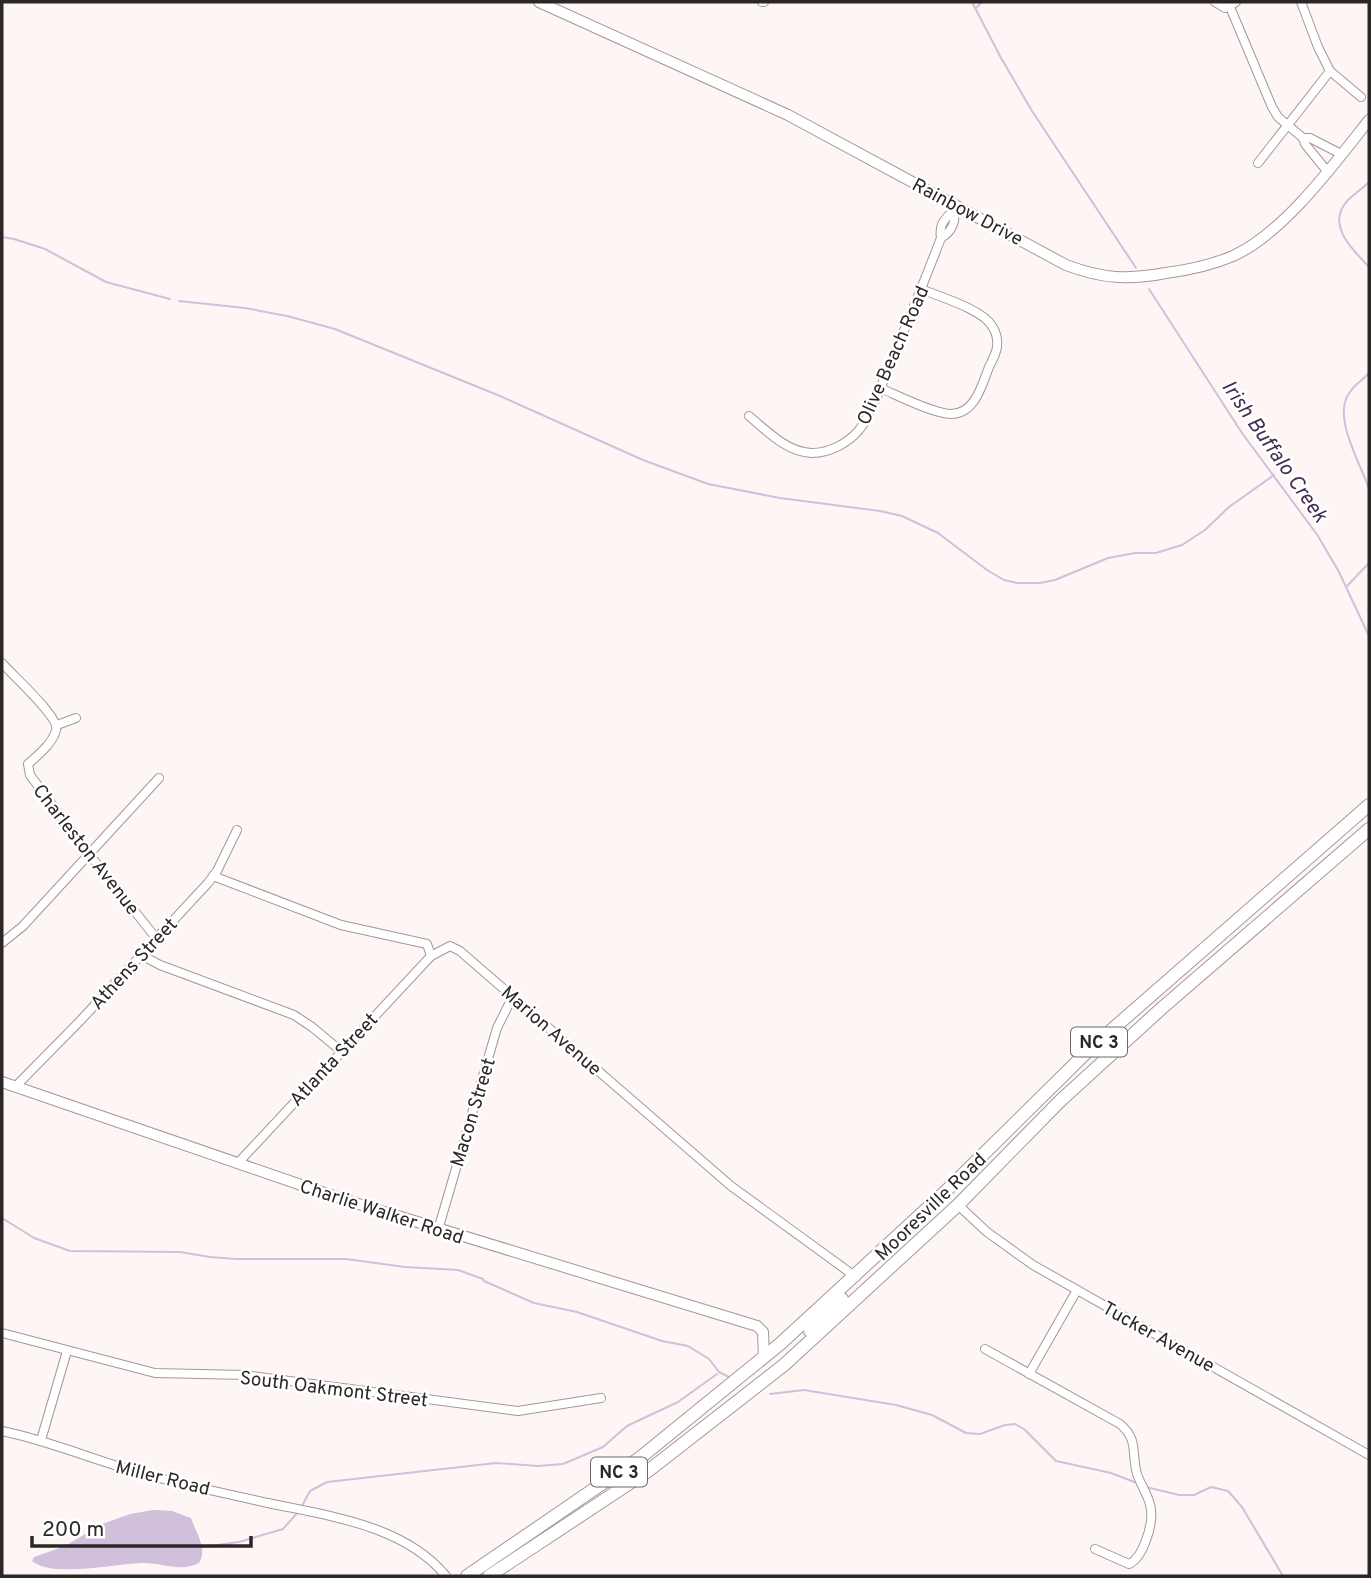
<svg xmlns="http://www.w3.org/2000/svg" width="1371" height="1578" font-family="Overpass,sans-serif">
<rect width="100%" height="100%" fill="#fef6f5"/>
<path fill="#d0c0db" d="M153,1510L172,1511L191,1518C196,1533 208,1549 199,1563C179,1573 163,1562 142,1563C114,1564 52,1578 32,1561L34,1557L65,1546L102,1524L130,1514Z"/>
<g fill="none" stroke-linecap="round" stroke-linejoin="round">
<g stroke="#d0c0db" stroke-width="2">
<polyline points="972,2 1000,56 1032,111 1136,268"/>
<polyline points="976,8 982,2"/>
<path d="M1369,182C1362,189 1354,194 1348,200C1325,224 1352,249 1369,267"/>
<polyline points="2,237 14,239 45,249 106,282 170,299"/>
<polyline points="1149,289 1242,433 1318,536 1339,572 1369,636"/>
<polyline points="179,301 245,308 287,316 335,329 500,396 643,460 708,484 780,498 880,511 902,516 938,533 987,570 1004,580 1017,583 1040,583 1055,580 1108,558 1135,553 1156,553 1182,545 1205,530 1229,507 1274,475"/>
<path d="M1369,373C1363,380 1355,384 1350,392C1331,416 1361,464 1369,489"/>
<polyline points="1347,586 1369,563"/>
<polyline points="2,1218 34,1238 70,1251 180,1252 210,1257 236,1259 346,1259 405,1267 458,1270 483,1279 484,1281 534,1303 577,1312 662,1341 688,1346 709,1359 719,1372 729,1377"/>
<polyline points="770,1394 804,1390 896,1405 932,1415 966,1433 980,1434 1005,1425 1015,1424 1024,1429 1056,1461 1111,1473 1137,1483"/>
<polyline points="1146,1487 1179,1495 1194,1495 1211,1487 1228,1491 1242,1507 1283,1576"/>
<polyline points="302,1506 310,1491 327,1482 496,1463 538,1466 563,1464 603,1447 627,1426 678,1402 717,1374"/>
<polyline points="203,1547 239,1542 283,1529 299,1511"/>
</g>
<g stroke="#a49797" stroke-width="10">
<g id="street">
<polyline points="762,2 764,2"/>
<polyline points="1215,2 1225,8 1236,2"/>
<polyline points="1301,2 1318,47 1330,71 1361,97"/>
<polyline points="1230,7 1272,107 1278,117 1303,138"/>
<polyline points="1258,163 1330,71"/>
<polyline points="1327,171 1305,144 1303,138 1310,138 1341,154"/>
<path d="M941,238C951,232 957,222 953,210"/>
<path d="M880,388C897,395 934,414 951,414C975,414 982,385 989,367C992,361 996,354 997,347C998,340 996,332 992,326C982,309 940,297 921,289"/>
<path d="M749,416C768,432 787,452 812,453C830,453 848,443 859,430C873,412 880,388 889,367C907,324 924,282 941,238C938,219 950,218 956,205"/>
<path d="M2,663C12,675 60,717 56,730C53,743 38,755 28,764L30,775L89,854L156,938"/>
<polyline points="57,725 76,718"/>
<polyline points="213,876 341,925 427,944 431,956 450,946 460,951 731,1186 856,1277"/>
<polyline points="2,943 23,926 159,778"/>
<polyline points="141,955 160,965 294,1015 312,1027 341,1051"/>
<polyline points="15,1087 80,1021 208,883 217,871 237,830"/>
<polyline points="238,1163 431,956"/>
<polyline points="958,1205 987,1232 1033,1265 1369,1455"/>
<polyline points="438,1230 497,1028 513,996"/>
<polyline points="2,1333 155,1373 245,1375 518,1411 601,1398"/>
<path d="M985,1349L1120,1424C1139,1440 1131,1453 1137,1474C1141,1486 1150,1497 1151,1510C1153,1525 1143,1558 1129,1564L1095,1549"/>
<polyline points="1029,1374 1077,1290"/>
<path d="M2,1431C51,1441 96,1461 144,1474C185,1485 227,1494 268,1503C329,1516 404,1525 446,1576"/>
<polyline points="41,1440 67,1351"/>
</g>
</g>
<g stroke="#a49797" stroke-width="12">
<g id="secondary">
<path d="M539,2L788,115L1066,265C1103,279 1128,280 1166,273C1189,270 1212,265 1233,256C1284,233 1335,163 1369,120"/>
<polyline points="2,1082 339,1198 757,1326 763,1332 764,1358"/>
</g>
</g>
<g stroke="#a49797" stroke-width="14">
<g id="primary">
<polyline points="810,1331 842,1299"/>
<polyline points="467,1576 641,1457 780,1344 944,1193 1092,1047 1369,805"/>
<polyline points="489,1576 648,1471 784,1365 958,1205 1060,1101 1162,1008 1369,829"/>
</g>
</g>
<use href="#street" stroke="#fff" stroke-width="8"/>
<use href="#secondary" stroke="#fff" stroke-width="10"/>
<use href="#primary" stroke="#fff" stroke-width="12"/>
</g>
<g text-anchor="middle" stroke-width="5" stroke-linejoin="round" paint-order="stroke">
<g fill="#fff" stroke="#6b6868" stroke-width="2">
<rect x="1071" y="1027.5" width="56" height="29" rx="5"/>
<rect x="591" y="1457.5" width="56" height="29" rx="5"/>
</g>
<g font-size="18" font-weight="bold" fill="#2c2727">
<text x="1099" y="1048">NC 3</text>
<text x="619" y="1478">NC 3</text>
</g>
<g font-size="19" fill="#2c2727" stroke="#fff">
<text transform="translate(968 211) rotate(28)" y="7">Rainbow Drive</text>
<text transform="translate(892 355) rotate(-66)" y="7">Olive Beach Road</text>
<text transform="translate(87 849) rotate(52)" y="7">Charleston Avenue</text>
<text transform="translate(133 963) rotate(-47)" y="7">Athens Street</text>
<text transform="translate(552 1030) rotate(41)" y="7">Marion Avenue</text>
<text transform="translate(333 1059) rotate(-47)" y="7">Atlanta Street</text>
<text transform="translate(472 1112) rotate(-73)" y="7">Macon Street</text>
<text transform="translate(930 1206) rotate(-44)" y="7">Mooresville Road</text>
<text transform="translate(382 1211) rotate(18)" y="7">Charlie Walker Road</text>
<text transform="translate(1159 1336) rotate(29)" y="7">Tucker Avenue</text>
<text transform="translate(334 1388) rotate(7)" y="7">South Oakmont Street</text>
<text transform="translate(163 1477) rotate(14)" y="7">Miller Road</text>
</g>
<g font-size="21" font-style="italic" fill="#442c52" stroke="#fff">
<text transform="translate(1275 451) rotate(55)" y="7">Irish Buffalo Creek</text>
</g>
</g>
<rect width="1371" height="1578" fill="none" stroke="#2c2727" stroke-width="7"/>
<path d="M32 1536v10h219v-10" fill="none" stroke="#2c2727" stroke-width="3.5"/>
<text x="42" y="1536" font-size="21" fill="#2c2727" stroke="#ffffff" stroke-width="5" paint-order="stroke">200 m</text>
</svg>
